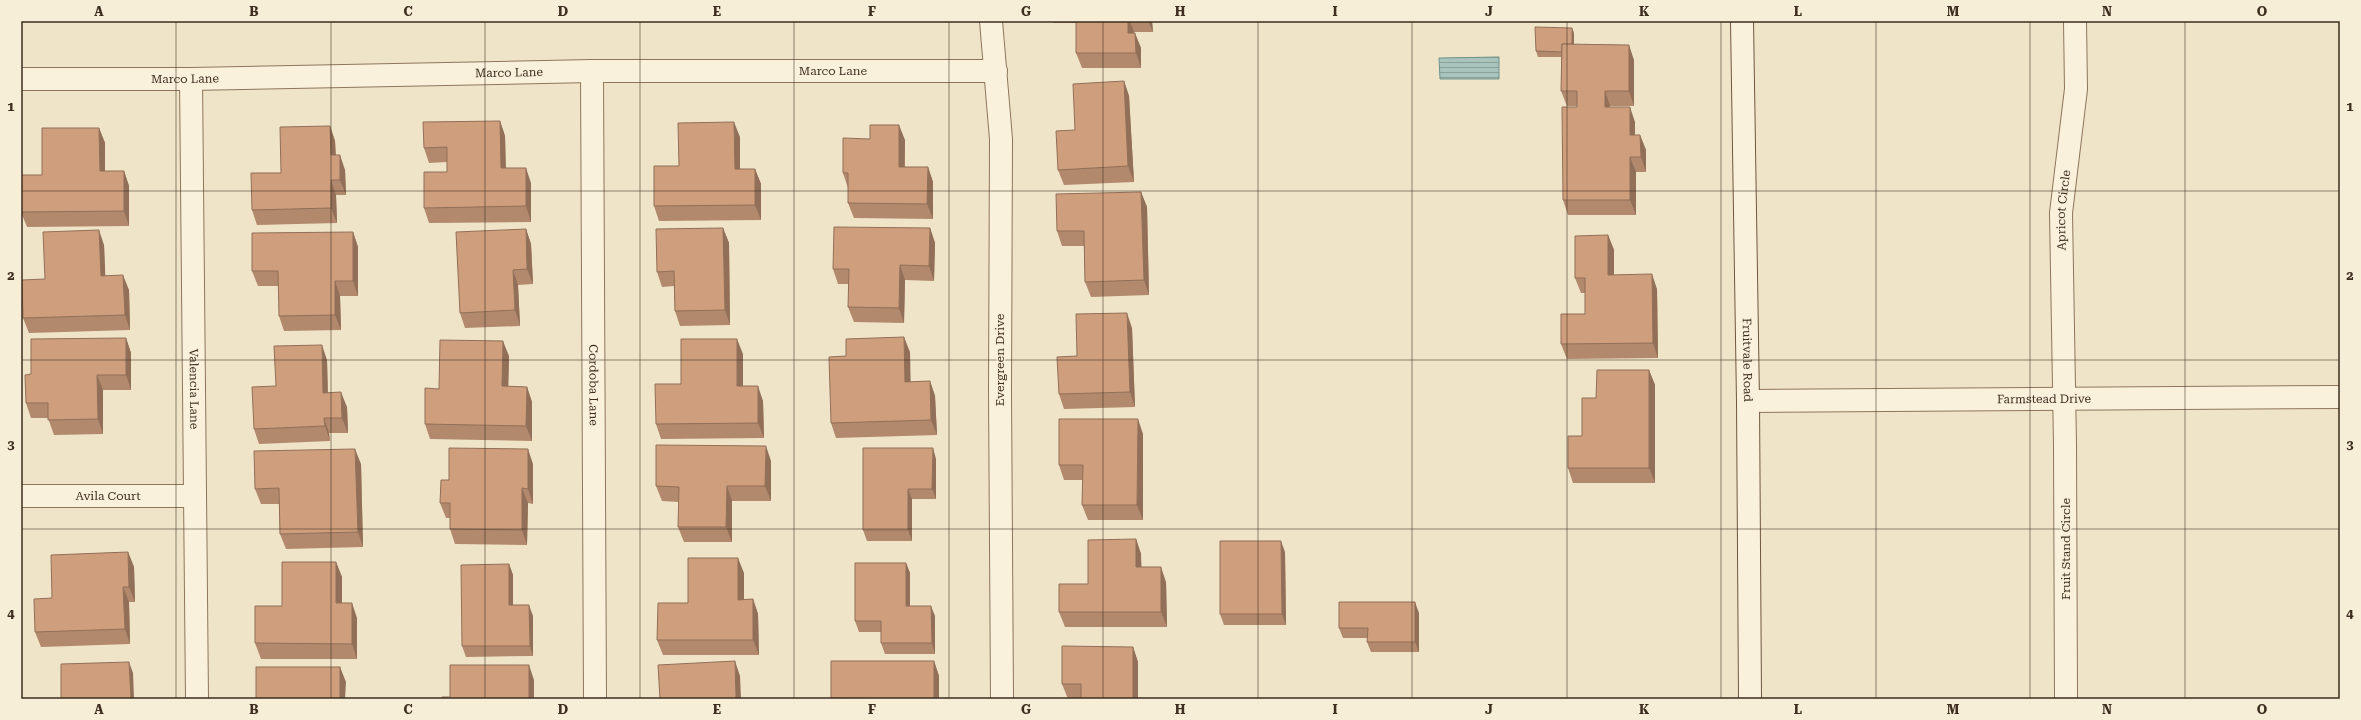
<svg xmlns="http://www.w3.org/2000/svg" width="2361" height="720" font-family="'Roboto Serif',serif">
<defs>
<pattern id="water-rules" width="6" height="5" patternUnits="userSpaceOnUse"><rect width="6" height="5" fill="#a9c4bc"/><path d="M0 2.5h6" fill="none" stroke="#8ba098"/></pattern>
</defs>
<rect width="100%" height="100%" fill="#f0e4c8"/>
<polygon fill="url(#water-rules)" stroke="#6f938a" points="1499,57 1499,79 1440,79 1439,58"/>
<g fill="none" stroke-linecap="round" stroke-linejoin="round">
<g stroke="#8d765c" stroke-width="24">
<g id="street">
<polyline points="991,21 1001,139 1000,391 1002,699"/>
<path id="s1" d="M592,71L595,699"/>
<path id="s2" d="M21,79H191L592,71H996"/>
<path id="s3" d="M191,79L197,699"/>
<path id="s4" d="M1748,401L2340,397"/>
<path id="s5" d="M21,496H195"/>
<path id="s6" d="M2066,699L2065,445L2061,213L2076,89L2075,21"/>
</g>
</g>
<g stroke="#6f573f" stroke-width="24">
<g id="secondary">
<path id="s7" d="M1742,21L1748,401L1750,699"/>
</g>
</g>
<use href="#street" stroke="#faf1dc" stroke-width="22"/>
<use href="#secondary" stroke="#faf1dc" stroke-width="22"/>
</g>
<g fill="#b2896c">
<polygon points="1052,21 1152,21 1153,32 1134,32 1141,48 1141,68 1082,68 1076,53 1076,23 1053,23"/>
<polygon points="1574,33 1574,44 1634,60 1634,106 1610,106 1610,107 1635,122 1635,135 1640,135 1646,150 1646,172 1636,172 1636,215 1568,215 1563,200 1577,106 1567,106 1561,91 1561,57 1538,57 1536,51"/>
<polygon points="1124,81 1129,96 1134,182 1064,185 1058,170 1075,130"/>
<polygon points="500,121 505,136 506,168 531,183 531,222 429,223 424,208 447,172 447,162 429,163 424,148"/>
<polygon points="330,126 335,141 336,155 345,170 346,195 336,195 337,223 257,225 252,210 281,173"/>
<polygon points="99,128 105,143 105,171 124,171 129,186 129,226 27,227 21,212 42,175"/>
<polygon points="740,137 740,169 755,169 761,184 761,220 659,221 654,206 679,166"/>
<polygon points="905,140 905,167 928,167 933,182 933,219 854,218 848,203 848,188 843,173"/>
<polygon points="1141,192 1147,207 1149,295 1091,297 1085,282 1084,246 1062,246 1057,231"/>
<polygon points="723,228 729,243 730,325 680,326 675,311 674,286 662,287 657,272"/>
<polygon points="930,228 935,243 934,281 905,280 904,323 854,322 848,307 849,284 838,284 833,269"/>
<polygon points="526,229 531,244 533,284 518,285 520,326 465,328 460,313"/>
<polygon points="353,232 358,247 358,296 340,296 341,330 284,331 279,316 279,286 258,286 252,271"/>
<polygon points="1608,235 1614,250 1614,275 1657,289 1658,358 1567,359 1561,344 1585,314 1585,293 1581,293 1575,278"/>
<polygon points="104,245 105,276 129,290 130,330 29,333 23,318 45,279"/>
<polygon points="1132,328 1135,407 1064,409 1059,394 1077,356"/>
<polygon points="126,338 131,353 131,390 103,390 103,434 54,435 48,418 31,418 26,403"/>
<polygon points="910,352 910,382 930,381 935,396 937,435 836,438 831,423"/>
<polygon points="743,354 743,386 763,401 764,438 661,439 656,424 681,384"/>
<polygon points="509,356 508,386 527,387 532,402 532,441 430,439 425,424 439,389"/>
<polygon points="327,360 328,393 347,407 348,433 329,433 330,441 259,444 254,429 276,386"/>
<polygon points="1649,370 1655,385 1655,483 1573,483 1568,468 1582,436 1596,398"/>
<polygon points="1143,434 1143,520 1088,520 1082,505 1083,480 1064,480 1059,465"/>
<polygon points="936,459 936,499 912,499 912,541 867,541 863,530"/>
<polygon points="771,461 771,501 732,501 732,542 684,542 678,527 679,502 662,501 656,486"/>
<polygon points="361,464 363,547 286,549 280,534 279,504 261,504 255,489"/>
<polygon points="533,464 533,504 528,503 527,545 455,544 450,529 450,518 446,518 440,503 449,480"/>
<polygon points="1136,539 1141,554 1141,567 1166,582 1167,627 1065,627 1059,612 1088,584"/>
<polygon points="128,552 134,567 135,602 129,602 130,644 41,647 35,632 52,598"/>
<polygon points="1285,552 1286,625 1224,625 1220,614"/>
<polygon points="336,562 342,577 342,603 357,618 357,659 261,659 255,643 282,606"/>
<polygon points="906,563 910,573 910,606 935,616 935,654 885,654 881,643 881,632 859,632 855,621"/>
<polygon points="509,564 513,575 513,605 533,616 533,656 466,657 462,646"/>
<polygon points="744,573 744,600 753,599 758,614 759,655 663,655 657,640 688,603"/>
<polygon points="1419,613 1419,652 1371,652 1367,642 1367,638 1343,638 1339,628"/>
<polygon points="1133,647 1138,662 1138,699 1068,699 1062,684"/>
<polygon points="934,661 939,676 939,699 831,699 831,698"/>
</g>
<g fill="#916f58">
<polygon points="1128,21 1130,21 1134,32 1134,48 1128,33"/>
<polygon points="1148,21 1152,21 1153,32"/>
<polygon points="1572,28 1574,33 1574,57 1572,52"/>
<polygon points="1135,33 1141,48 1141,68 1136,53"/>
<polygon points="1629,45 1634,60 1634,106 1629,91"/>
<polygon points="1124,81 1129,96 1134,182 1128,166"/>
<polygon points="1605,91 1610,106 1610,122 1605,107"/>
<polygon points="1630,107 1635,122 1635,150 1630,135"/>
<polygon points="500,121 505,136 506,183 501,168"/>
<polygon points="734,122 740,137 740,184 735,169"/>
<polygon points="899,125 905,140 904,182 899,167"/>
<polygon points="330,126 335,141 336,170 331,155"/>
<polygon points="99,128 105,143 105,186 100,171"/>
<polygon points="1640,135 1646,150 1646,172 1641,157"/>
<polygon points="340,155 345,170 346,195 340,180"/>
<polygon points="1630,157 1636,172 1636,215 1630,200"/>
<polygon points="928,167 933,182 933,219 927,204"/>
<polygon points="526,168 531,183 531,222 526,206"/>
<polygon points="755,169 761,184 761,220 755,205"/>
<polygon points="124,171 129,186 129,226 124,211"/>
<polygon points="331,180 336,195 337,223 331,208"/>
<polygon points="1141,192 1147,207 1149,295 1144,280"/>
<polygon points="723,228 729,243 730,325 725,310"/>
<polygon points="930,228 935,243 934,281 929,266"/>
<polygon points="526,229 531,244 533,284 527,269"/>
<polygon points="99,230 104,245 106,291 101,276"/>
<polygon points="353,232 358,247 358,296 353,281"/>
<polygon points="1608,235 1614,250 1614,290 1608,275"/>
<polygon points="900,265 905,280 904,323 899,308"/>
<polygon points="513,270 518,285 520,326 515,310"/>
<polygon points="1652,274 1657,289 1658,358 1653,343"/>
<polygon points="123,275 129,290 130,330 125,315"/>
<polygon points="335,281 340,296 341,330 335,315"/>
<polygon points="1127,313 1132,328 1135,407 1130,392"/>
<polygon points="904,337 910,352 911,397 905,382"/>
<polygon points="126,338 131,353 131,390 126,375"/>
<polygon points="737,339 743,354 743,401 737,386"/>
<polygon points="503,341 509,356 508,401 502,386"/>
<polygon points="322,345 327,360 328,408 323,393"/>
<polygon points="1649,370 1655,385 1655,483 1649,468"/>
<polygon points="97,375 103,390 103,434 98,419"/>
<polygon points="930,381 935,396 937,435 931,420"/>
<polygon points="758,386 763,401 764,438 758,423"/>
<polygon points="527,387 532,402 532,441 526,426"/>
<polygon points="341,392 347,407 348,433 342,418"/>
<polygon points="324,418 329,433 330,441 325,426"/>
<polygon points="1138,419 1143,434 1143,520 1137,505"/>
<polygon points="766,446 771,461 771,501 765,486"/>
<polygon points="933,448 936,459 936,499 932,489"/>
<polygon points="355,449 361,464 363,547 358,532"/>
<polygon points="528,449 533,464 533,504 528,489"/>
<polygon points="727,486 732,501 732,542 726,527"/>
<polygon points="522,488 528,503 527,545 522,530"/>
<polygon points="908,489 912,499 912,541 908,530"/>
<polygon points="1136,539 1141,554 1142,582 1136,567"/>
<polygon points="1281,541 1285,552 1286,625 1282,614"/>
<polygon points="128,552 134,567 135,602 129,587"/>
<polygon points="738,558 744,573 744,615 738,600"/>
<polygon points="336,562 342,577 342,618 336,603"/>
<polygon points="906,563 910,573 910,616 906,606"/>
<polygon points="509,564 513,575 513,616 509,605"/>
<polygon points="1161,567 1166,582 1167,627 1161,612"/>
<polygon points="123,587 129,602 130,644 125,629"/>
<polygon points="753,599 758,614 759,655 753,640"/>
<polygon points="1415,602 1419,613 1419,652 1415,642"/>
<polygon points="352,603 357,618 357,659 352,644"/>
<polygon points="529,605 533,616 533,656 530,646"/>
<polygon points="931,606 935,616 935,654 932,643"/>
<polygon points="1133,647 1138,662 1138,699 1133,699"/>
<polygon points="735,661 740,676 741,699 736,699"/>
<polygon points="934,661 939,676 939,699 934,699"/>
<polygon points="129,662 133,673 134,699 131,699"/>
<polygon points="529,665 534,680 534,699 529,699"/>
<polygon points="340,667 346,682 345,699 340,699"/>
</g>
<g fill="#cf9f7d" stroke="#916f58">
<polygon points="1076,21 1128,21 1128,33 1135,33 1136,53 1076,53"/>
<polygon points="1535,27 1572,28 1572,44 1562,44 1562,52 1536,51"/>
<polygon points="1562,44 1629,45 1629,91 1605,91 1605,107 1630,107 1630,135 1640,135 1641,157 1630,157 1630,200 1563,200 1562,107 1577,107 1577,91 1561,91"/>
<polygon points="1124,81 1128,166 1058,170 1056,131 1075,130 1073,84"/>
<polygon points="500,121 501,168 526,168 526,206 424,208 424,172 447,172 447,147 424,148 423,122"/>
<polygon points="734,122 735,169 755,169 755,205 654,206 654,166 679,166 678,123"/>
<polygon points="870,125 899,125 899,167 928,167 927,204 848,203 848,173 843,173 843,138 870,139"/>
<polygon points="330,126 331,155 340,155 340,180 331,180 331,208 252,210 251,173 281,173 280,127"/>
<polygon points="42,128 99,128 100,171 124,171 124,211 21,212 21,175 42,175"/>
<polygon points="1141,192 1144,280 1085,282 1084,231 1057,231 1056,194"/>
<polygon points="834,227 930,228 929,266 900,265 899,308 848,307 849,269 833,269"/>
<polygon points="723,228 725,310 675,311 674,271 657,272 656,229"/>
<polygon points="526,229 527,269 513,270 515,310 460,313 456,232"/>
<polygon points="99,230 101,276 123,275 125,315 23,318 22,280 45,279 43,232"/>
<polygon points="353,232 353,281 335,281 335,315 279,316 278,271 252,271 252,233"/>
<polygon points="1608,235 1608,275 1652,274 1653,343 1561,344 1561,314 1585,314 1585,278 1575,278 1575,236"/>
<polygon points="1127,313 1130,392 1059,394 1057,357 1077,356 1076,314"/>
<polygon points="904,337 905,382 930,381 931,420 831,423 829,357 846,356 846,339"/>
<polygon points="126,338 126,375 97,375 98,419 48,420 48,403 26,403 25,375 31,374 31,339"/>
<polygon points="681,339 737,339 737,386 758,386 758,423 656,424 655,384 681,384"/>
<polygon points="440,340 503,341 502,386 527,387 526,426 425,424 425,388 439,389"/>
<polygon points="322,345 323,393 341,392 342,418 324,418 325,426 254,429 252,387 276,386 274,346"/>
<polygon points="1597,370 1649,370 1649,468 1568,468 1568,436 1582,436 1582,398 1596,398"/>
<polygon points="1059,419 1138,419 1137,505 1082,505 1083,465 1059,465"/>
<polygon points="656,445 766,446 765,486 727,486 726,527 678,527 679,487 656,486"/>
<polygon points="449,448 528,449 528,489 522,488 522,530 450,529 450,503 440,503 441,480 449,480"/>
<polygon points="863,448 933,448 932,489 908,489 908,530 863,530"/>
<polygon points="355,449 358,532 280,534 279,488 255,489 254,451"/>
<polygon points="1136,539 1136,567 1161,567 1161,612 1059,612 1059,584 1088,584 1088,540"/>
<polygon points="1220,541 1281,541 1282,614 1220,614"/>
<polygon points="128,552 129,587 123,587 125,629 35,632 34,599 52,598 51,555"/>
<polygon points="688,558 738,558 738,600 753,599 753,640 657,640 658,603 688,603"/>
<polygon points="282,562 336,562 336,603 352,603 352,644 255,643 255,606 282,606"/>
<polygon points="855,563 906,563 906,606 931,606 932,643 881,643 881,621 855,621"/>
<polygon points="509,564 509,605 529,605 530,646 462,646 461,565"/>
<polygon points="1339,602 1415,602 1415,642 1367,642 1368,628 1339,628"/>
<polygon points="1062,646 1133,647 1133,699 1081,699 1081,684 1062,684"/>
<polygon points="735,661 736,699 660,699 658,665"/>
<polygon points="831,661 934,661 934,699 831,698"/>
<polygon points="129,662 131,699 61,699 61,664"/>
<polygon points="450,665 529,665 529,699 442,699 442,697 450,697"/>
<rect x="256" y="667" width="84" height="32"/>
</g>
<path fill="none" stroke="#3d2e20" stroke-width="1" stroke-opacity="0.55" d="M176,21V699M331,21V699M485,21V699M640,21V699M794,21V699M949,21V699M1103,21V699M1258,21V699M1412,21V699M1567,21V699M1721,21V699M1876,21V699M2030,21V699M2185,21V699M21,191H2340M21,360H2340M21,529H2340"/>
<g text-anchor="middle" stroke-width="3" stroke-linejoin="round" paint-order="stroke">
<g font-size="12" fill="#3d2e20" stroke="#f7eed8">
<text dy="4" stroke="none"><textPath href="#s2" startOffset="812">Marco Lane</textPath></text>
<text dy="4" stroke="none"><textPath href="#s2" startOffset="488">Marco Lane</textPath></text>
<text dy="4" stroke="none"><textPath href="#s2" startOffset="164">Marco Lane</textPath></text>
<text dy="4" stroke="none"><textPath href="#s6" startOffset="489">Apricot Circle</textPath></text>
<text transform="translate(1000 360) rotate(-90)" y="4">Evergreen Drive</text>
<text dy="4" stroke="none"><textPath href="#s7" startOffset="339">Fruitvale Road</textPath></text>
<text dy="4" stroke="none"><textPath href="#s1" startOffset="314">Cordoba Lane</textPath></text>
<text dy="4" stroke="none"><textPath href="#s3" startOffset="310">Valencia Lane</textPath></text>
<text dy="4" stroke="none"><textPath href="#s4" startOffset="296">Farmstead Drive</textPath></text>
<text dy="4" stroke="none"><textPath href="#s5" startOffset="87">Avila Court</textPath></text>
<text transform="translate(2066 549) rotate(-90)" y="4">Fruit Stand Circle</text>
</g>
</g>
<rect width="2361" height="720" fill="none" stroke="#f7eed8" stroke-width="44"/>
<rect x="22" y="22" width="2317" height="676" fill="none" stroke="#3d2e20" stroke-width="1.5"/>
<g font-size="13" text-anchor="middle" font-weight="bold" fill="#3d2e20">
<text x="99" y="16">A</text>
<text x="254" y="16">B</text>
<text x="408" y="16">C</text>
<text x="563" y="16">D</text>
<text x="717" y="16">E</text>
<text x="872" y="16">F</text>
<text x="1026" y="16">G</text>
<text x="1180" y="16">H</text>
<text x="1335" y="16">I</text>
<text x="1489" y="16">J</text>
<text x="1644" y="16">K</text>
<text x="1798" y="16">L</text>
<text x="1953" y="16">M</text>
<text x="2107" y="16">N</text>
<text x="2262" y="16">O</text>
<text x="11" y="111">1</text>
<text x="2350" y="111">1</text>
<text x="11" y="280">2</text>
<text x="2350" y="280">2</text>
<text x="11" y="449">3</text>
<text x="2350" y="449">3</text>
<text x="11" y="618">4</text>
<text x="2350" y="618">4</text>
<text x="99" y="714">A</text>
<text x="254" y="714">B</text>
<text x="408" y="714">C</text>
<text x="563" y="714">D</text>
<text x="717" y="714">E</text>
<text x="872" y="714">F</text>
<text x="1026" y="714">G</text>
<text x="1180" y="714">H</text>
<text x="1335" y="714">I</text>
<text x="1489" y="714">J</text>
<text x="1644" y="714">K</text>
<text x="1798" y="714">L</text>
<text x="1953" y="714">M</text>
<text x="2107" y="714">N</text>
<text x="2262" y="714">O</text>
</g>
</svg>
